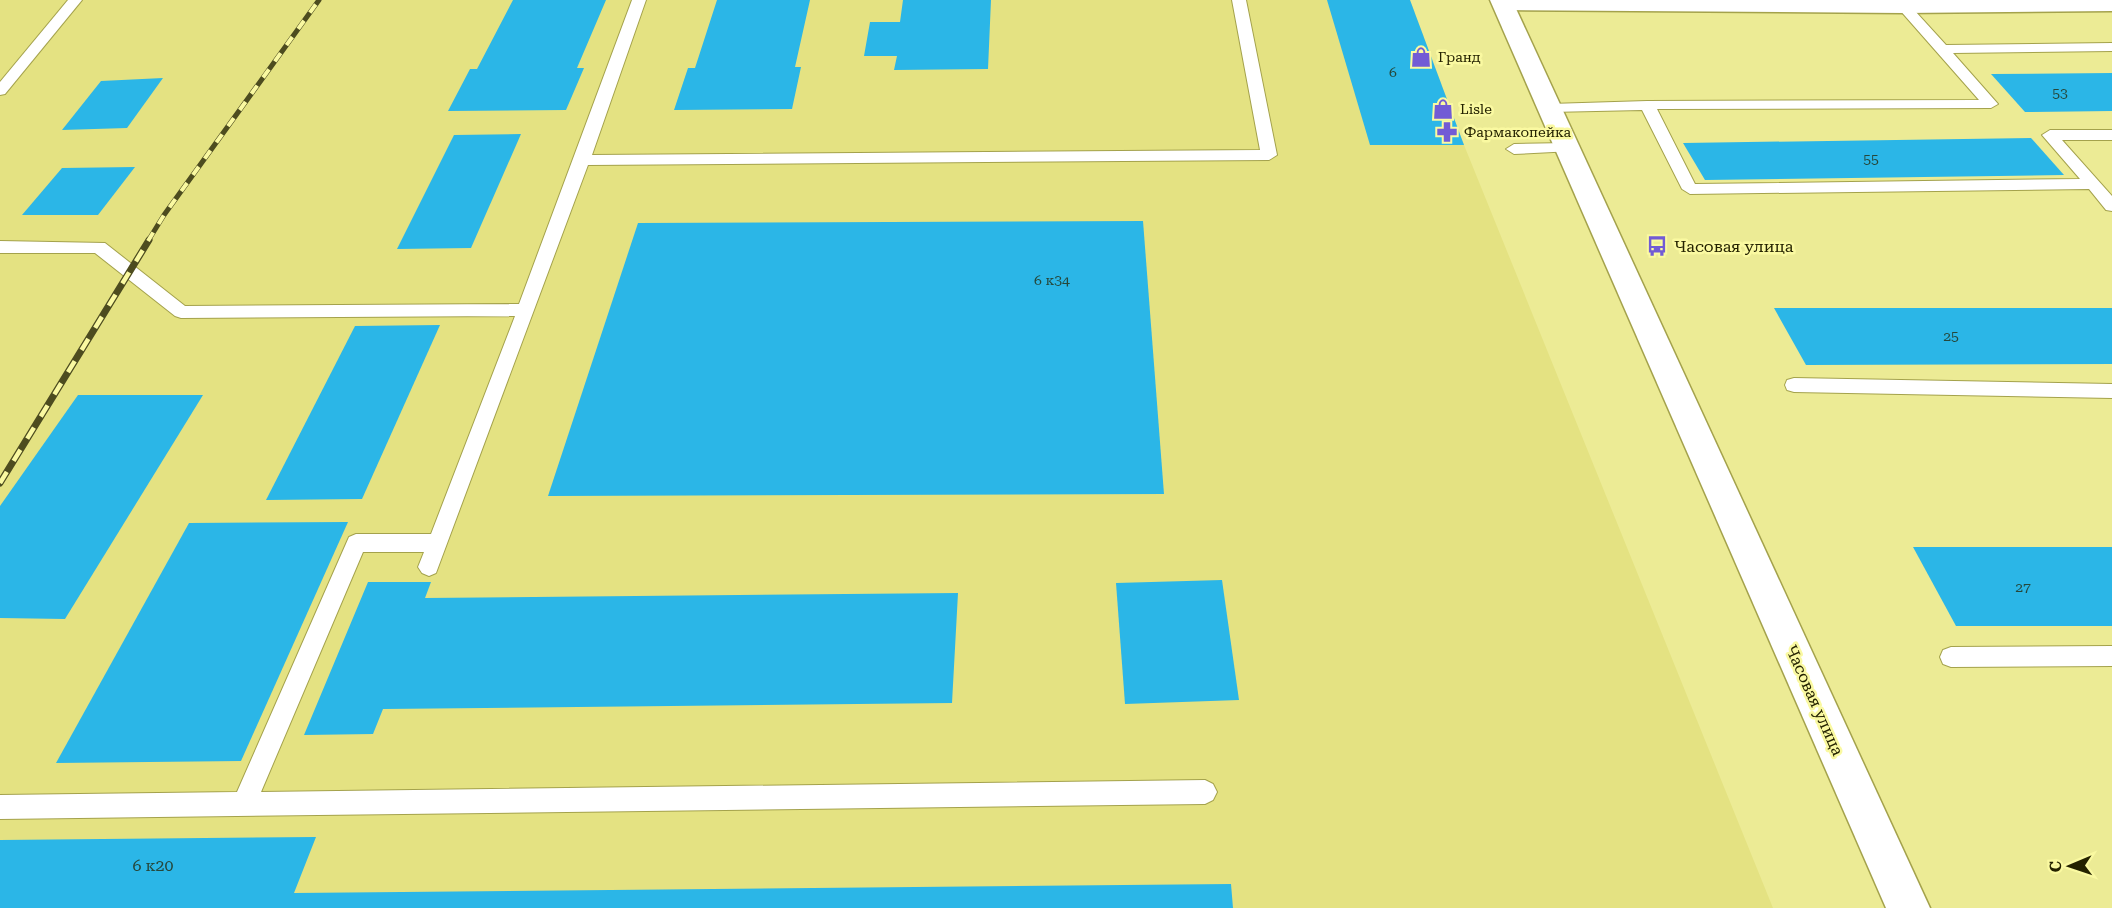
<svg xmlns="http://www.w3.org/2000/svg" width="2112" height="908" font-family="'Roboto Serif',serif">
<rect width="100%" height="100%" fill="#eceb95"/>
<polygon fill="#e4e282" points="0,0 1410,0 1464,145 1773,908 0,908"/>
<g fill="#2bb6e7">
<polygon points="513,0 606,0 577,68 584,68 566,110 448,111 470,69 477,69"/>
<polygon points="717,0 810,0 795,67 801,67 792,109 674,110 688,68 695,68"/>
<polygon points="903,0 991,0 988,69 894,70 897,56 864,56 870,22 900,22"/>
<polygon points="1327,0 1410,0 1464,145 1370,145"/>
<polygon points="2112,73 2112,111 2025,112 1991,74"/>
<polygon points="163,78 127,128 62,130 101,81"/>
<polygon points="521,134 471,248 397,249 454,135"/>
<polygon points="2031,138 2064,175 1705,180 1683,143"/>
<polygon points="135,167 98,215 22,215 62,168"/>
<polygon points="1143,221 1164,494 548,496 638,223"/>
<polygon points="1774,308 2112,308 2112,364 1806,365"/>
<polygon points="440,325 362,499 266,500 355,326"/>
<polygon points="78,395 203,395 65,619 0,618 0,506"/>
<polygon points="348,522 241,761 56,763 189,523"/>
<polygon points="1913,547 2112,547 2112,626 1956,626"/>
<polygon points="1222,580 1239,700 1125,704 1116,583"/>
<polygon points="368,582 431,582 425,598 958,593 952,703 383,709 373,734 304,735"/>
<polygon points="316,837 294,893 1231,884 1233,908 0,908 0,840"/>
</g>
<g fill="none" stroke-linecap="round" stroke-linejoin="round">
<g stroke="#a4a24c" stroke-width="2">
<g id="service">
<polygon points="68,0 82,0 5,94 0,95 0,82"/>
<polygon points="632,0 646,0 592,155 1260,150 1232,0 1246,0 1277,155 1269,160 588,165 436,573 429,576 422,573 418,567 424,552 363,552 261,792 1205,780 1213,784 1217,792 1213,800 1205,804 0,819 0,795 237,792 349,537 356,534 431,534 515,316 181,318 175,316 95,253 0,253 0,241 105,243 185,306 519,304"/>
<polygon points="1891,0 1905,0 1946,45 2112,43 2112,51 1953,53 1998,104 1991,108 1657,109 1695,184 2080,179 2042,135 2050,130 2112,130 2112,140 2062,140 2112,196 2112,211 2106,210 2089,189 1690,194 1682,189 1642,110 1550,112 1543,108 1550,104 1647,101 1979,100"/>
<polygon points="1568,143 1573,145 1576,148 1573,151 1514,154 1506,149 1514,144"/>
<polygon points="1794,378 2112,384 2112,398 1794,392 1787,390 1785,385 1787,380"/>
<polygon points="2112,646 2112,666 1951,667 1943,664 1940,657 1943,650 1951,647"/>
</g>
</g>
<g stroke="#a4a24c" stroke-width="3">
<polygon id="minor" points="1494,0 2112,0 2112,11 1903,13 1503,10 1495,8 1492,3"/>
</g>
<g stroke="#a4a24c" stroke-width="3">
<polygon id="secondary" points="1490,0 1512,0 1930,908 1886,908"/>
</g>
<use href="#service" fill="#fff" fill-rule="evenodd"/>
<use href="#minor" fill="#fff" fill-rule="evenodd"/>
<use href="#secondary" fill="#fff" fill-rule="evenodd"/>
<g stroke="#4d4c1f" stroke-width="5">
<polyline id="rail-far1" points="148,241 164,215 319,0"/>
</g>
<g stroke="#4d4c1f" stroke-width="7">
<polyline id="rail" points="0,483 149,240"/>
</g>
<use href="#rail-far1" stroke="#faf9a1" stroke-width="4" stroke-dasharray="10" stroke-linecap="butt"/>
<use href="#rail" stroke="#faf9a1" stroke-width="4.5" stroke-dasharray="13" stroke-linecap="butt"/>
</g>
<defs>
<g id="shop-bare" transform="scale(1.62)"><path d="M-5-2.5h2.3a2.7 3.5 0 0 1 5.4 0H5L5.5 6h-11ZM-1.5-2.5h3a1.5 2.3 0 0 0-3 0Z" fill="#725bd5" stroke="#faf9a1" stroke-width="2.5" paint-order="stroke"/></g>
<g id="pharmacy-bare" transform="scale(1.62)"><path d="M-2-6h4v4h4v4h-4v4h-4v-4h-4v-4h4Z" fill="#725bd5" stroke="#faf9a1" stroke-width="2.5" paint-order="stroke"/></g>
<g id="bus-bare" transform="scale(1.62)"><path d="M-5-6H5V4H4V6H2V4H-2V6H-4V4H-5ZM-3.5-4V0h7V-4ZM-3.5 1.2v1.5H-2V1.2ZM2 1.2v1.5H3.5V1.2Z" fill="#725bd5" stroke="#faf9a1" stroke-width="2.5" paint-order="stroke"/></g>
</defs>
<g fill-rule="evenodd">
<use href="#shop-bare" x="1421" y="57"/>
<use href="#shop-bare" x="1443" y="109"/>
<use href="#pharmacy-bare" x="1447" y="132"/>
<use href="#bus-bare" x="1657" y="246"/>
</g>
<g text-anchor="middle" stroke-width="5" stroke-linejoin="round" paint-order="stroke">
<g font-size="14" fill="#242200" stroke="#faf9a1" text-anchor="start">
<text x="1438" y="62">Гранд</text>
<text x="1460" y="114">Lisle</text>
<text x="1464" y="137">Фармакопейка</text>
</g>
<g font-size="14" fill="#26473a">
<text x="1393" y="77">6</text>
<text x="2060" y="98">53</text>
<text x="1871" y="164">55</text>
<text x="1052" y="285">6 к34</text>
<text x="1951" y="341">25</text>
<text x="2023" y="592">27</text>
</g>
<g font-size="16" fill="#242200" stroke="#faf9a1" text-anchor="start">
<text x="1674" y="252">Часовая улица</text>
</g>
<g font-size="16" fill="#242200" stroke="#faf9a1">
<text transform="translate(1815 700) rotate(66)" y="6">Часовая улица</text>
</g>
<g font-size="16" fill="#26473a">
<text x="153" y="871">6 к20</text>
</g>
</g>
<g transform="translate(2070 866) rotate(268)" stroke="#faf9a1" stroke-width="4.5" paint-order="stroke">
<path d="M0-4.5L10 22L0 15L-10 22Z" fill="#242200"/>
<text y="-9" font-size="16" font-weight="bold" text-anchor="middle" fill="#242200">С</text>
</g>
</svg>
